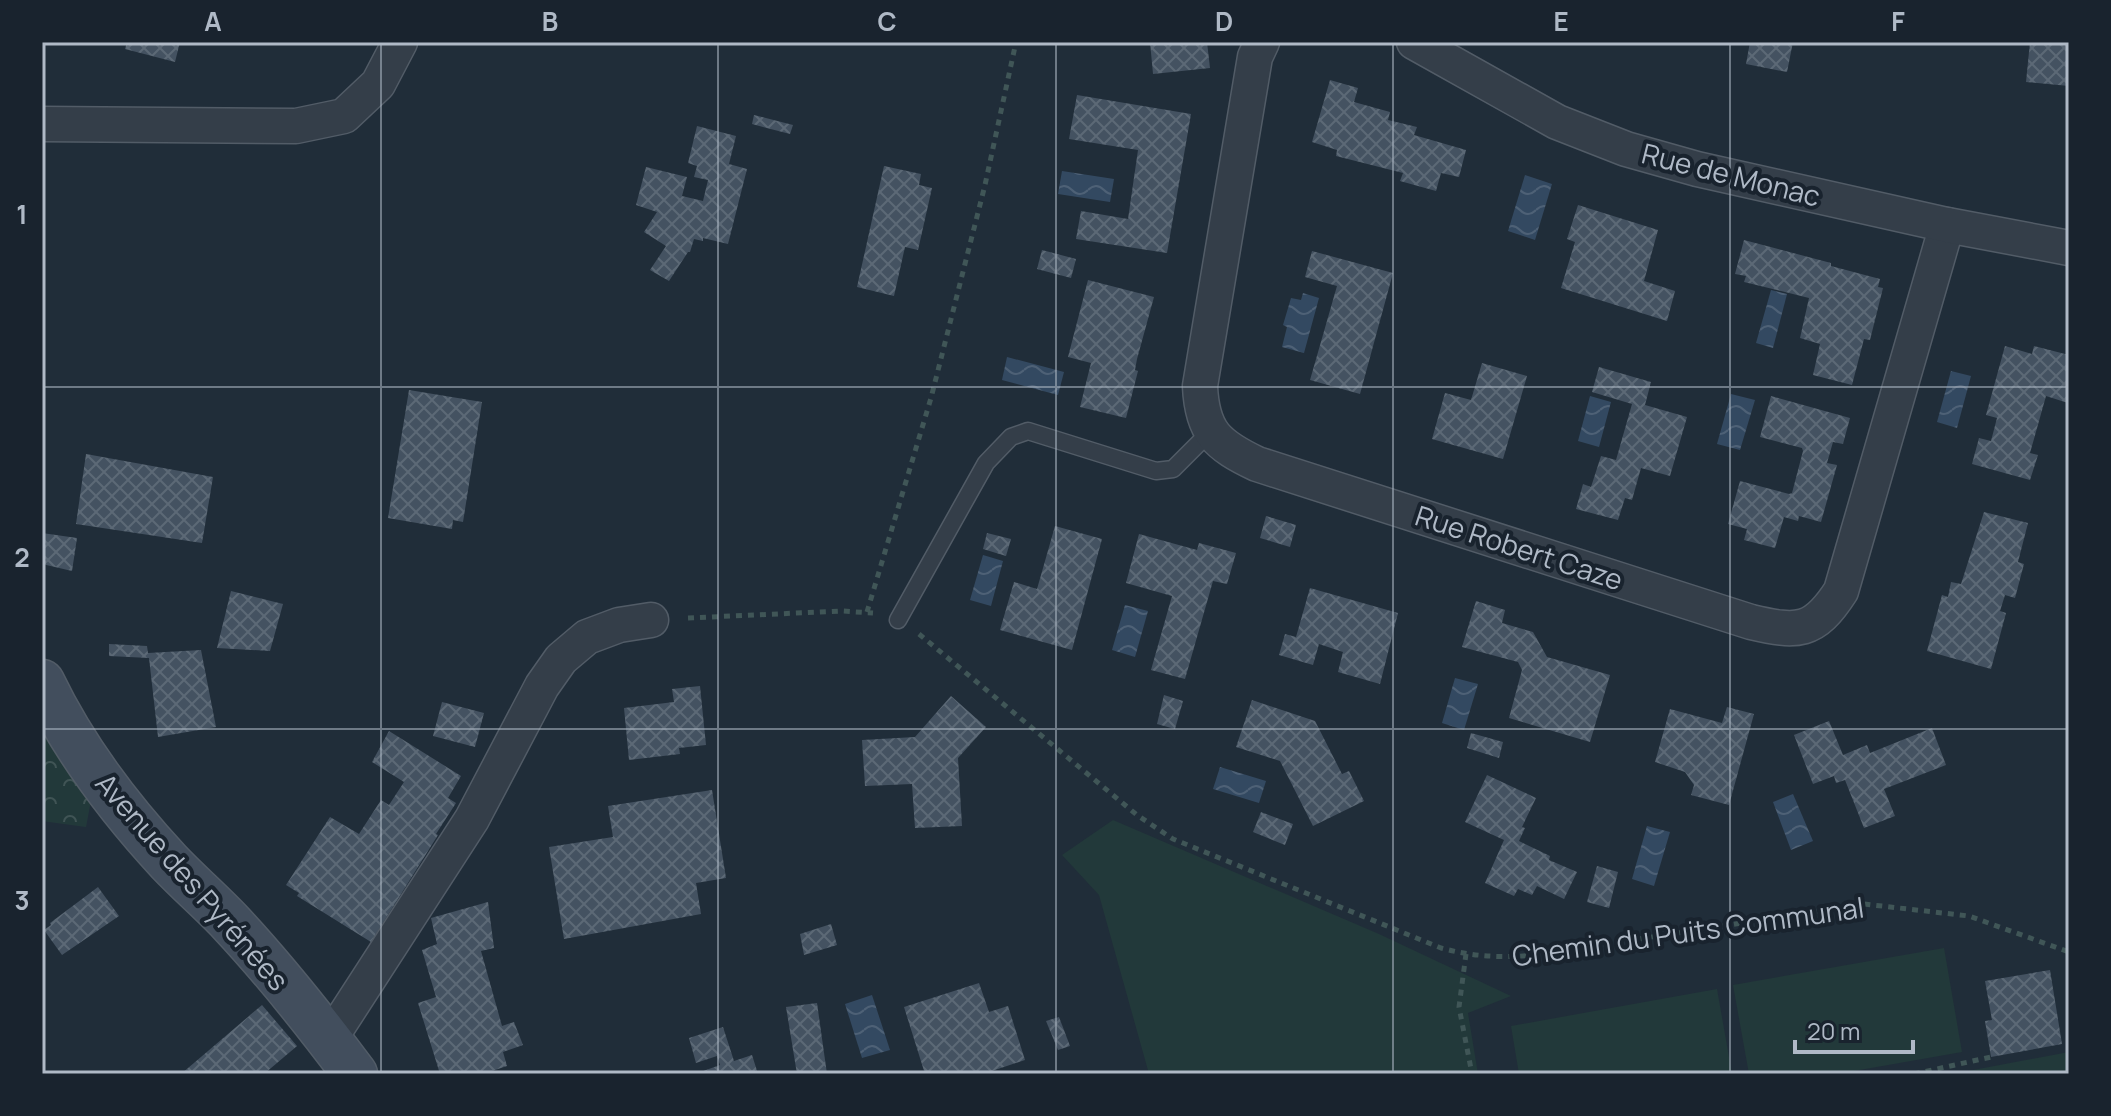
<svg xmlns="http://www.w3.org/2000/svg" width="2111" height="1116" font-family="Manrope,sans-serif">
<defs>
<pattern id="forest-crowns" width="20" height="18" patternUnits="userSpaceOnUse" patternTransform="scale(2)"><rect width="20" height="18" fill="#22393a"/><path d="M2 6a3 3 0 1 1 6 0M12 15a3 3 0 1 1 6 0" fill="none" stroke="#405455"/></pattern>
<pattern id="water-waves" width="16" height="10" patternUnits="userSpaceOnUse" patternTransform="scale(2)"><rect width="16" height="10" fill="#334961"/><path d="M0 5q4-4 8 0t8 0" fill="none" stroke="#4e6176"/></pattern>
<pattern id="building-cross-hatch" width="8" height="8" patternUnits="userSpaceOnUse" patternTransform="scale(2)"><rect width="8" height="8" fill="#445261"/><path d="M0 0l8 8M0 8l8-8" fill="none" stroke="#5c6976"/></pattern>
</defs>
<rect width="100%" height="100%" fill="#202d39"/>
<g fill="#22393a">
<polygon points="1113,820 1379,934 1511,996 1468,1013 1478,1074 1149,1074 1099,895 1062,855"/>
<polygon points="1944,948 1962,1052 1837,1074 1749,1074 1733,985"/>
<polygon points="1717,989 1732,1074 1519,1074 1511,1026"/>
<polygon points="2069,1052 2069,1074 1952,1074"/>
</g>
<polygon fill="url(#forest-crowns)" points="42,709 92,795 86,827 42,821"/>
<g fill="url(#water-waves)">
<polygon points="1062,171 1114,179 1110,202 1058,194"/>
<polygon points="1525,175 1552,184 1535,240 1508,231"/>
<polygon points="1771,290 1787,294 1773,348 1756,343"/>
<polygon points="1303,293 1319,298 1304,353 1282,347 1287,327 1283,325 1291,298 1301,300"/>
<polygon points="1007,357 1064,372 1058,395 1002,380"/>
<polygon points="1951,371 1971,376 1957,428 1937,422"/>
<polygon points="1731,394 1755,400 1740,450 1717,444"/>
<polygon points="1590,396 1611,402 1599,447 1578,441"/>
<polygon points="983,555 1003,561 991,606 970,600"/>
<polygon points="1125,605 1148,611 1135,657 1112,650"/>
<polygon points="1455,678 1478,684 1464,730 1442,723"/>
<polygon points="1220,767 1266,781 1259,803 1213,789"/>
<polygon points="1793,794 1813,841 1791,850 1773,802"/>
<polygon points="1647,826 1670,832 1654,886 1632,879"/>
<polygon points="872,995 890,1050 862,1058 845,1004"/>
</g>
<g fill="url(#building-cross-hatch)">
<polygon points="127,42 180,42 175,62 125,49"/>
<polygon points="1150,42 1207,42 1210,68 1153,74"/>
<polygon points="1750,42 1793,42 1787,72 1746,64"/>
<polygon points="2030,42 2069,42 2069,86 2026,82"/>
<polygon points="1330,80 1358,88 1354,102 1390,112 1388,120 1417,127 1414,135 1466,150 1459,177 1441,173 1436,191 1400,181 1403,173 1336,156 1337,150 1312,142"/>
<polygon points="1077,95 1191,114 1167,253 1076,239 1081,211 1128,219 1138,150 1069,139"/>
<polygon points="754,115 793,125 790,134 752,124"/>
<polygon points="697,126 736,136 729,164 747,169 728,244 703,238 703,241 694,239 690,252 688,252 669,281 650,270 666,246 644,232 657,212 636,205 646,167 687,177 682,196 703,201 708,180 694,177 697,166 688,163"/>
<polygon points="884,166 921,174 919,185 932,188 918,250 905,247 894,296 857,287"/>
<polygon points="1578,205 1658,230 1644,281 1675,291 1667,321 1561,288 1575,242 1567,239"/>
<polygon points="1744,240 1831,263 1831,266 1880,279 1878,287 1883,288 1870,340 1864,339 1852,385 1813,375 1820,344 1800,338 1809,298 1744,282 1746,276 1735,274"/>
<polygon points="1042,250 1076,259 1071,278 1037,269"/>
<polygon points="1312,251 1393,273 1360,394 1310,380 1337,286 1305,277"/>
<polygon points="1088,280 1154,297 1137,359 1135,370 1138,371 1126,418 1080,407 1091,363 1068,357"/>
<polygon points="2005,346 2032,354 2034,346 2069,355 2068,403 2046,396 2030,453 2038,455 2030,480 1972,464 1979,438 1991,441 1997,418 1986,415"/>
<polygon points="1482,363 1527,376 1503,459 1432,439 1445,393 1471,400"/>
<polygon points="1599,367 1651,382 1645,405 1687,417 1670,476 1641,468 1632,500 1625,498 1618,520 1576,509 1583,484 1591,487 1601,456 1616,460 1632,404 1592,392"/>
<polygon points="409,390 482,402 463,522 453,520 452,529 388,518"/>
<polygon points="1771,396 1850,418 1843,444 1833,442 1827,463 1837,465 1821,522 1799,516 1798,521 1784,517 1775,548 1744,540 1747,529 1728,524 1740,481 1789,494 1792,493 1803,451 1802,448 1760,437"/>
<polygon points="86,454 213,477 202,543 76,524"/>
<polygon points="1984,512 2028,523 2018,562 2024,564 2015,598 2005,595 2000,611 2006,613 1991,669 1927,651 1942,595 1948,597 1951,582 1961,584"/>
<polygon points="1266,516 1296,525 1290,547 1260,538"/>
<polygon points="1055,526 1102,539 1072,650 1000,630 1014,582 1037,589"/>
<polygon points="42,533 77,538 72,571 42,564"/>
<polygon points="987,533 1011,539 1006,556 983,549"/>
<polygon points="1139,534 1197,550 1199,543 1236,553 1227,584 1213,581 1185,679 1151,670 1172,596 1126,583"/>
<polygon points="1310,588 1398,613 1380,684 1338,672 1343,652 1319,644 1313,665 1279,655 1285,634 1296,637"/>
<polygon points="231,591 283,604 270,651 217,648"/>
<polygon points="1476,601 1505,610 1502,623 1533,632 1547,657 1610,675 1590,742 1509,718 1522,670 1518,662 1462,647"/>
<polygon points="109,644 147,646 148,653 201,650 216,727 158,737 149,658 109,656"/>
<polygon points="700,686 706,745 679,748 680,754 629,760 624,708 674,702 672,689"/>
<polygon points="1164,695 1183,701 1175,729 1157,724"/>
<polygon points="951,696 986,727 958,758 962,826 915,828 912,784 865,786 862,740 915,737"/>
<polygon points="1252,700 1315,721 1342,774 1349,771 1364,801 1313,826 1280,761 1236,747"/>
<polygon points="442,702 484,713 475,747 433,736"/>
<polygon points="1727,707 1754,714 1729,805 1691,795 1694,785 1685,772 1655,762 1670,709 1722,723"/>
<polygon points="1829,721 1843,755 1867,745 1870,753 1932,728 1946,765 1884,789 1895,816 1864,828 1845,780 1836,783 1834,776 1813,784 1794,735"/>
<polygon points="389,731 461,776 448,798 456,803 436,834 438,835 371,942 297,896 299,893 286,885 330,817 359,834 381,800 389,805 404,782 372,762"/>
<polygon points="1471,733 1503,742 1499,758 1467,748"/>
<polygon points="1487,775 1536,798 1522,827 1525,828 1519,841 1550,856 1549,860 1577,872 1564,899 1537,886 1532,895 1518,889 1514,896 1485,883 1504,840 1465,822"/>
<polygon points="712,790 726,878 696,883 701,914 564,939 549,847 613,837 608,806"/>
<polygon points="1261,812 1293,824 1285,845 1253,832"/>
<polygon points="1597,866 1618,872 1609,908 1587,902"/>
<polygon points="98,887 119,916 62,955 44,930 51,925 50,923"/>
<polygon points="488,902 494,948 481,951 502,1026 514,1022 523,1045 503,1052 507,1066 492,1071 493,1074 440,1074 418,1003 436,997 422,950 437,944 431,918"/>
<polygon points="831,924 837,945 804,955 800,934"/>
<polygon points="2050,970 2062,1044 1991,1057 1985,1021 1992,1020 1985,981"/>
<polygon points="979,983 989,1012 1008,1006 1025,1060 983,1074 925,1074 904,1007"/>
<polygon points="817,1003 827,1074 797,1074 786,1007"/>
<polygon points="262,1005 297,1046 264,1074 181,1074"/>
<polygon points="1059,1017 1070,1046 1058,1050 1046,1021"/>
<polygon points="723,1027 734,1061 752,1055 758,1074 695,1074 720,1065 717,1056 696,1063 689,1038"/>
</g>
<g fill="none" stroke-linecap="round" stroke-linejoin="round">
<g stroke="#525c67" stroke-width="19">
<polyline id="lane" points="898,620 986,463 1011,437 1028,431 1156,471 1173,469 1210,432"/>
</g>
<g stroke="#525c67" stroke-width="37">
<g id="street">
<path d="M1262,42L1255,57L1200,386C1202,432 1217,445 1257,464L1751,622C1798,633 1814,633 1841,591L1947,225"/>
<polyline points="1414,42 1557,122 1626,149 1697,169 1947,225 2069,248"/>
<polyline points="42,124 296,126 344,116 378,84 400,42"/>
<polyline points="329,1040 472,819 542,686 561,659 587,637 619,625 651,620"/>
</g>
</g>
<g stroke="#525c67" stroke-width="47">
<path id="secondary" d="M42,682C74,749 119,808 169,862C189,883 211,902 230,922C275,970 316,1022 355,1074"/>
</g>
<g stroke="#405657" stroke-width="5" stroke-dasharray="6 6" stroke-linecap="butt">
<polyline points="867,612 931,398 985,185 1016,42"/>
<polyline points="688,618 842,611 873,613"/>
<path d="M919,634L1137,815L1173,839L1441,948C1474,957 1503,958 1536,955L1864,904L1969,916L2069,952"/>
<polyline points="1466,954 1459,1007 1472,1074"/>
<polyline points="1914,1074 1991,1057"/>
</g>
<use href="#lane" stroke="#343e49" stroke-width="16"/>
<use href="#street" stroke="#343e49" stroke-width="34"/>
<use href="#secondary" stroke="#424e5d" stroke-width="44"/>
</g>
<path fill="none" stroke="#afb9c6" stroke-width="2" stroke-opacity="0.55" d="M381,42V1074M718,42V1074M1056,42V1074M1393,42V1074M1730,42V1074M42,387H2069M42,729H2069"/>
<g text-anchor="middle" stroke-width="8" stroke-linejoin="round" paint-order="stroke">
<g font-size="28" fill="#afb9c6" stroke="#19232e">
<text transform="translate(1731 175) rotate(14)" y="10">Rue de Monac</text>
<text transform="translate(1519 548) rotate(18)" y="10">Rue Robert Caze</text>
<text transform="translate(192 882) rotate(49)" y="10">Avenue des Pyrénées</text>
<text transform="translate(1688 932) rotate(-8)" y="10">Chemin du Puits Communal</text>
</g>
</g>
<rect width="2111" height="1116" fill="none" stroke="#19232e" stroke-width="88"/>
<path d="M1795 1040v12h118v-12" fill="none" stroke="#afb9c6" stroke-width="4"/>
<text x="1807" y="1040" font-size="24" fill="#afb9c6" stroke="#19232e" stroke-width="6" paint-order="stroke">20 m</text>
<rect x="44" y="44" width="2023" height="1028" fill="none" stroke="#afb9c6" stroke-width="3"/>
<g font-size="26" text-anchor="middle" font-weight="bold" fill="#afb9c6">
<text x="213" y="31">A</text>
<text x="550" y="31">B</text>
<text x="887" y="31">C</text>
<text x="1224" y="31">D</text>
<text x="1561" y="31">E</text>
<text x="1898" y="31">F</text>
<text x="22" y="224">1</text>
<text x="22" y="567">2</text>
<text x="22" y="910">3</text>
</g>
</svg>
